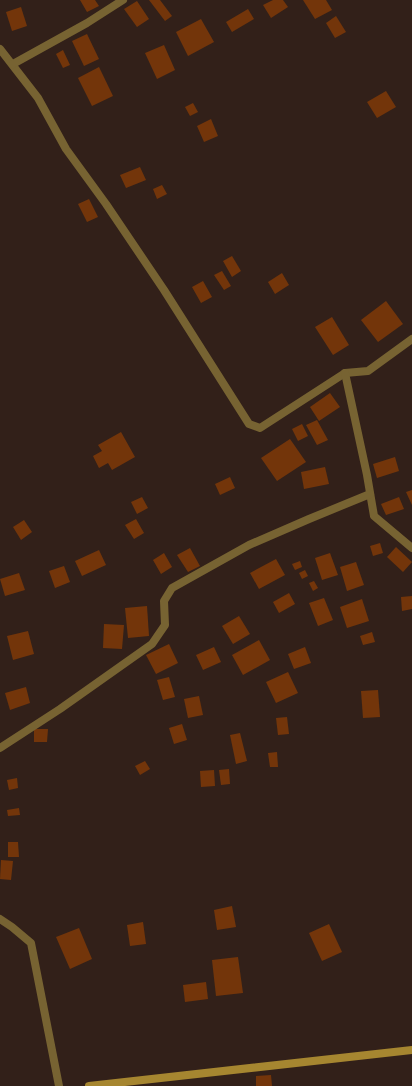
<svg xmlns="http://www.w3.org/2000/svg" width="412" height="1086" font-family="'DM Sans',sans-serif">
<rect width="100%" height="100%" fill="#322019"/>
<g fill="#73350a">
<polygon points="80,0 95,0 99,6 87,12"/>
<polygon points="149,0 160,0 172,16 165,21"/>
<polygon points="273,0 283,0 288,7 271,18 263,5"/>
<polygon points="303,0 326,0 332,10 315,19"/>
<polygon points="137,1 149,19 137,27 124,9"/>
<polygon points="21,7 27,26 12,31 6,12"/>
<polygon points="248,9 254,19 232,32 226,22"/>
<polygon points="336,16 346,32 335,38 326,23"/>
<polygon points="201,19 214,42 188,56 176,32"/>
<polygon points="87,34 99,59 84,66 72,41"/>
<polygon points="164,45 175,70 157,79 145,53"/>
<polygon points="63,50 70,65 63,68 56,54"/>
<polygon points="99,67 113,96 92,106 78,78"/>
<polygon points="386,91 396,107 377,118 367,102"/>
<polygon points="193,103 198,112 190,116 185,107"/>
<polygon points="211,119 218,136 204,142 197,126"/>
<polygon points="140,167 146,180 126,188 120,175"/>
<polygon points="162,185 167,194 157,199 153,189"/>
<polygon points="89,199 98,217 87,222 78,204"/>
<polygon points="232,256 241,271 232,277 223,261"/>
<polygon points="222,271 231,286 224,290 214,275"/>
<polygon points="282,273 289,285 275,294 268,282"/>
<polygon points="203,281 212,297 201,303 192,287"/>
<polygon points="386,301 403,324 378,342 361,320"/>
<polygon points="332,317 349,345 333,355 315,327"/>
<polygon points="330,393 340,407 319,421 310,407"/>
<polygon points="317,420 328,440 317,445 306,425"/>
<polygon points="302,424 308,436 298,441 292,429"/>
<polygon points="121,432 135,457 112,470 108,463 99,468 93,456 102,451 98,445"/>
<polygon points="290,439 306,462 277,481 261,458"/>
<polygon points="395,457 399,471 377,478 373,464"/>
<polygon points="325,467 329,484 304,489 301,472"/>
<polygon points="230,477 235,488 220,495 215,484"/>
<polygon points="412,490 412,505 406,492"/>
<polygon points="142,497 148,508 137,514 131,502"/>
<polygon points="399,497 404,509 386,515 381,504"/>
<polygon points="136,519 144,533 134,539 125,525"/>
<polygon points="24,520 32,532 21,540 13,527"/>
<polygon points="380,543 383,553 373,556 370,546"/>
<polygon points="396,547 412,562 403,572 387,557"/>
<polygon points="190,548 200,566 188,572 177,555"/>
<polygon points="99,550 106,565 82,576 75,561"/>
<polygon points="164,553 172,567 161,574 153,560"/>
<polygon points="330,553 338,575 322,580 315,558"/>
<polygon points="276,559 285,575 259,589 250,573"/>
<polygon points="300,561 302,567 295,570 292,564"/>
<polygon points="356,562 364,585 347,591 340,567"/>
<polygon points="64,566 70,582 55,588 49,571"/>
<polygon points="305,570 308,576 302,579 299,573"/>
<polygon points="19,573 25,590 5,596 0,579"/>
<polygon points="314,581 318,588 313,591 309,583"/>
<polygon points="289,593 295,604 279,613 273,602"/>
<polygon points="412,596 412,609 402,611 401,597"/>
<polygon points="324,598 333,620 318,626 309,603"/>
<polygon points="362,599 369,621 347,628 340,607"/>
<polygon points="147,606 149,636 128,638 125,608"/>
<polygon points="239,616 250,634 233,644 222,626"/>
<polygon points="104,624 124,625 122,649 103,648"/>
<polygon points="28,631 34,654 13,660 7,636"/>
<polygon points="372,632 375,642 363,645 360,636"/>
<polygon points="259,640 270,660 243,675 232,655"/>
<polygon points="169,644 178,663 156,674 146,655"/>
<polygon points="214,647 221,662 203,670 196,655"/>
<polygon points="305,647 311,663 294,669 288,654"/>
<polygon points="288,672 298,693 276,703 266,682"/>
<polygon points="169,677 175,697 163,700 157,680"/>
<polygon points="26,687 30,703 10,710 5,693"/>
<polygon points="378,690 380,717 363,718 361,691"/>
<polygon points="199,696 203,715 188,718 184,699"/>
<polygon points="287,717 289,734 278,735 276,718"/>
<polygon points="182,724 187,740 174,744 169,728"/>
<polygon points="34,729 48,729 47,742 34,742"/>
<polygon points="240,733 247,761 236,764 230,735"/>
<polygon points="277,752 278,767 270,767 268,753"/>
<polygon points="145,761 150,769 140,775 135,766"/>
<polygon points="229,769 230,784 221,785 219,770"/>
<polygon points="214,770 215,786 201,787 200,771"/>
<polygon points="17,778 18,788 9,790 7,780"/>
<polygon points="19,808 20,815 8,816 7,810"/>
<polygon points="8,842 18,842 19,857 8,857"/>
<polygon points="1,860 13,861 11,880 0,879"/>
<polygon points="232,906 236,927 217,930 214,910"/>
<polygon points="143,922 146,944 130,946 127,925"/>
<polygon points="329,924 342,952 322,961 309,933"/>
<polygon points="79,928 92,959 70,969 56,937"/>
<polygon points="238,957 243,993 216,996 212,960"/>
<polygon points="206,982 208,999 185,1002 183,985"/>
<polygon points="271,1075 272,1086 256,1086 256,1076"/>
</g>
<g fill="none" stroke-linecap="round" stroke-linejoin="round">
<g stroke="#776332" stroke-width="8">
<polyline points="0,49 38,98 66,149 106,204 164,290 249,424 260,428 345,373 368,371 412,339"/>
<polyline points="13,64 87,23 123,0"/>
<polyline points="345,373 367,475 374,516 412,548"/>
<polyline points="0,748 60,709 152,644 165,625 164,601 172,588 249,545 309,519 370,494"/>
<polyline points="0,919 12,927 31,943 59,1086"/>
</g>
<polyline stroke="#a68630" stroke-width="8" points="89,1086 412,1050"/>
</g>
</svg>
